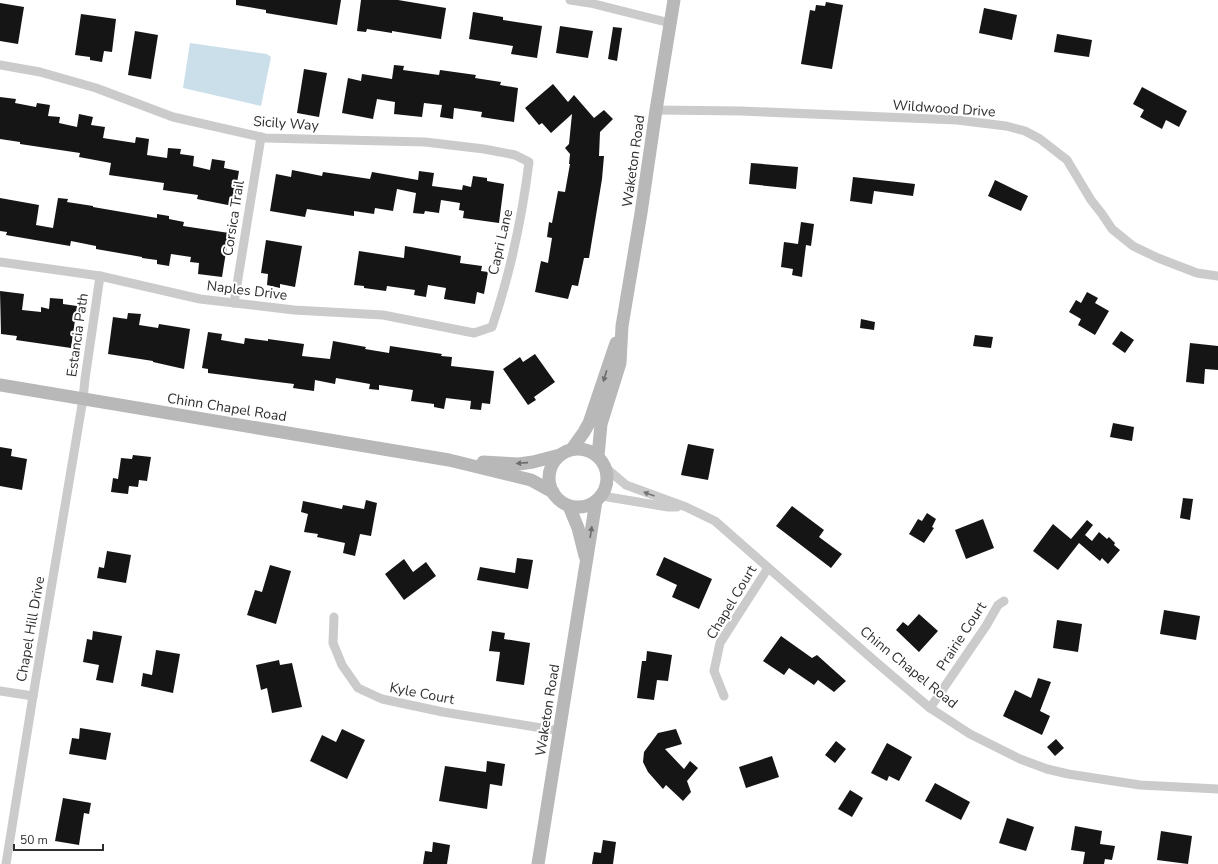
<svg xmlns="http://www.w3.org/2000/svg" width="1218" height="864" font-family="'Nunito Sans',sans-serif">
<rect width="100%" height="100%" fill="#fff"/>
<polygon fill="#cadfe9" points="190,43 267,54 271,57 261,106 183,88"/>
<g fill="#151515">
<polygon points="236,0 341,0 337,25 266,13 266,10 236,5"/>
<polygon points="361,0 398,0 446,8 441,39 392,31 392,33 367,29 366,32 357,31"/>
<polygon points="826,2 843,5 832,69 801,64 810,10 815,11 816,5 825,6"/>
<polygon points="0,3 24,7 18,44 0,41"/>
<polygon points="984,8 1017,15 1012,40 979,33"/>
<polygon points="473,12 503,17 503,20 542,26 537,58 511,54 513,46 469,39"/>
<polygon points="81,14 116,19 112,52 104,51 102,62 90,60 90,57 75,55"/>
<polygon points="560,26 593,31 588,58 556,53"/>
<polygon points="613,27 622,28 617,61 608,59"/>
<polygon points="135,31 158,35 151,79 128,75"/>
<polygon points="1057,34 1092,40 1089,57 1054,52"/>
<polygon points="394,65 404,66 403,70 439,75 440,70 476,75 475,78 501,82 500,85 518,88 514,122 481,117 482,112 454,108 453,119 440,117 442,105 424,103 422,117 394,114 395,102 377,99 373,119 342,113 348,78 361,81 362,74 392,79"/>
<polygon points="304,69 327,73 319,117 297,113"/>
<polygon points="553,84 568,102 574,95 594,118 604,110 613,119 600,132 599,156 604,156 602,179 589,258 584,258 578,286 572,285 568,299 535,292 541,261 548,263 552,238 547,237 549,222 552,223 558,191 565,192 570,164 569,164 570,154 565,148 569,144 572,114 551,133 542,123 539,125 525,108"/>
<polygon points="1142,87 1187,111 1179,127 1166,120 1162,129 1140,117 1144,110 1133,104"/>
<polygon points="0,97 16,99 15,103 36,107 37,103 50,105 48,116 60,117 59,123 77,127 79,114 93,117 91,125 105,127 103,138 135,143 136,137 149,139 147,155 167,158 168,148 181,149 180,154 194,156 193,166 210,170 212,159 225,161 224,168 239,171 233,206 197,199 198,195 163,190 164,183 109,175 111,163 79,157 80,153 20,144 20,142 0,139"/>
<polygon points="751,163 798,167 796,189 749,184"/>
<polygon points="292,170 322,176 323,172 370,179 372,172 418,180 419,171 434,173 432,186 462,190 463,185 471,187 473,176 487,178 487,181 504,184 499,223 463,218 464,211 459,210 460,203 441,200 439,213 425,211 424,214 413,213 416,193 397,189 393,211 375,208 374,214 354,211 354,216 307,209 305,217 270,211 276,174 291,177"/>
<polygon points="853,177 915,184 913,196 874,191 872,204 850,201"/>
<polygon points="995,180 1028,196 1021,211 988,196"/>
<polygon points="0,198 39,205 36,225 53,228 58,198 68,199 67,202 93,206 93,207 157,218 157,214 169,216 169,219 184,222 183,226 229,233 222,277 198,274 199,263 190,262 191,257 171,254 169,266 157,264 157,260 142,258 142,257 96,249 96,246 71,241 70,246 6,235 7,232 0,231"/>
<polygon points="801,222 814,224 811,246 806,245 802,277 792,275 793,269 781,267 784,242 798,244"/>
<polygon points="266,240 302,246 295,287 280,284 280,288 267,285 268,274 261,273"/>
<polygon points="405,246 461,256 460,263 482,266 481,271 488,272 484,294 477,292 475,304 444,299 446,288 428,285 426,297 414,295 415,290 387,286 386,291 364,288 364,286 354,285 359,251 404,258"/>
<polygon points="0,291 24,294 22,310 41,312 41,307 49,309 50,298 63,299 63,304 77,306 71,348 16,340 17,336 1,334"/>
<polygon points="1087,292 1098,298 1095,303 1109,311 1095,335 1078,325 1081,319 1069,312 1076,300 1081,303"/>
<polygon points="128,313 141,314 139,325 158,328 159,324 190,329 184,369 153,362 153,361 108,354 113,317 127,319"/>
<polygon points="861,319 875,322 874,330 860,328"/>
<polygon points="1121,331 1134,340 1125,353 1112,344"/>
<polygon points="208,332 222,334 221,340 244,344 245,338 268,341 268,339 304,344 302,356 330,359 333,341 366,347 365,349 389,353 390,346 442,354 441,356 452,357 451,366 494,371 490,404 482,403 481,410 470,409 471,401 446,398 444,409 434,407 434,404 411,401 413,390 379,385 379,390 369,389 370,384 336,378 335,384 315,380 314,391 293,388 294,384 208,373 208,369 202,368"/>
<polygon points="975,335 993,337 991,348 973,346"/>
<polygon points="1190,343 1218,346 1218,370 1205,369 1204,384 1186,382"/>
<polygon points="535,354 555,382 534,397 536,400 528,405 503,369 520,357 523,362"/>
<polygon points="1113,423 1134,427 1132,441 1110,437"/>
<polygon points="688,444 714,449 708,480 681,475"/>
<polygon points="0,447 12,449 11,456 27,459 22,490 0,486"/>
<polygon points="133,455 151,457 147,481 139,480 138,487 129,486 128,494 111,492 113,478 118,479 121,458 132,459"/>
<polygon points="1183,498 1193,499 1190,520 1180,518"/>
<polygon points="366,500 377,503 371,536 360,534 355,556 343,553 345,543 317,537 318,534 304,532 308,514 301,512 303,501 342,509 343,505 364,509"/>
<polygon points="792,506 824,530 819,537 842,554 831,568 776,526"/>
<polygon points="927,513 936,519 932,527 934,528 924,543 909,534 918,519 922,521"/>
<polygon points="983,519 994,548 966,559 955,530"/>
<polygon points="1087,520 1093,525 1085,535 1092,541 1099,532 1107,539 1109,537 1115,543 1114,545 1120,550 1108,564 1102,558 1100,561 1079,543 1058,570 1033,551 1053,524 1071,539"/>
<polygon points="107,551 131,555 126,583 97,578 99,567 104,568"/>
<polygon points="664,557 712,579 699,609 672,597 677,585 656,575"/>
<polygon points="517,558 533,560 528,589 477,580 480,567 515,573"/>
<polygon points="404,559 413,572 426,562 436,576 404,600 385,574"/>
<polygon points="270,565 291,571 276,624 247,615 255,590 262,592"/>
<polygon points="1164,610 1200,616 1196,640 1160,634"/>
<polygon points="919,614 938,631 919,652 896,630 903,622 908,626"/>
<polygon points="1057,620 1082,624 1078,652 1053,648"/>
<polygon points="93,631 122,636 113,683 96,680 99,665 83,662 87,639 92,640"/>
<polygon points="492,631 505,633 504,639 530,643 524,685 496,681 500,652 489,651"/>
<polygon points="781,636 812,658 817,655 846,681 834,692 818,680 814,685 789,668 784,675 763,661"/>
<polygon points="156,650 180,654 173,693 141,686 143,673 152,675"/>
<polygon points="647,651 672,655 668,681 657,680 654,700 637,698 642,661 646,661"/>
<polygon points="279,660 280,665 292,663 302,707 272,713 267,688 261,690 256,665"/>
<polygon points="1038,678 1051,682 1040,711 1050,716 1042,735 1003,716 1015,690 1031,698"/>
<polygon points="80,728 111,733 106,760 69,754 72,738 79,739"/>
<polygon points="342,729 365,740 347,779 310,761 322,735 336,742"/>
<polygon points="676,729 682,744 665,749 684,769 690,761 698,768 687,781 691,792 683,801 666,785 663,789 648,772 643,762 644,752 658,733"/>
<polygon points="1056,739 1064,748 1055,756 1047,747"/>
<polygon points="836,741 846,749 835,763 825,755"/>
<polygon points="887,743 912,757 899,781 889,776 887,781 871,773"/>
<polygon points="772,756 779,777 746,788 739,767"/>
<polygon points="487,761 505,764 502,786 490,784 487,809 439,801 445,766 486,772"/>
<polygon points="935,783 970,802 961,820 925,801"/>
<polygon points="850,790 863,798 852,817 838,809"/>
<polygon points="63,798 91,803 89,814 84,813 79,845 55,841"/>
<polygon points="1007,818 1034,827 1026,851 999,843"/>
<polygon points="1075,826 1102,831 1100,844 1115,846 1112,860 1105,859 1104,864 1083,864 1085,852 1071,850"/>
<polygon points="1161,831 1192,836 1188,864 1157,860"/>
<polygon points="603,840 616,842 613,864 592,864 594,852 601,853"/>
<polygon points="433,842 450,845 447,864 423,864 425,851 432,852"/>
</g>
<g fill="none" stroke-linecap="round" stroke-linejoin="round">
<g stroke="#cbcbcb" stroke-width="9">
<polyline points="570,0 590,3 670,23"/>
<path d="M0,65L40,72L96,88L173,117L265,138L425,142L484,149L515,155L529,162C522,218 510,274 492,327L474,333L383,315L294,310L200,299L100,276L0,262"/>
<polyline points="656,110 741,111 957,120 1006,126 1025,131 1040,139 1067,160 1091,200 1102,214 1112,229 1133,246 1158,258 1197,273 1218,276"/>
<polyline points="234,303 261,137"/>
<polyline points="606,468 626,485 686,507 715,521 877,663 930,708 970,734 1020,759 1047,769 1068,774 1140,785 1218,789"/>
<polyline points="602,496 668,507 677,507"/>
<polyline points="334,617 333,643 342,665 358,688 382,699 443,712 560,731"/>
<polyline points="0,691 33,696"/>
<polyline points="724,696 714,671 720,643 768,568"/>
<polyline points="930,708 986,626 998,605 1004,601"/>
<polyline points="6,864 33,696 83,399 85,379 100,276"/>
</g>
<g stroke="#b8b8b8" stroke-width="13">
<polyline points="0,385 449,460 531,480 553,492"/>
<circle cx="578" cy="478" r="29"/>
<polyline points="572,449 584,432 589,423 616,343"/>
<polyline points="598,456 601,424 620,363 622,326 641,213 656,110 674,0"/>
<polyline points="483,462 519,464 533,462 560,455"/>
<polyline points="569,506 578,528 585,556"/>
<polyline points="538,864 596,501"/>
</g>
</g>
<defs><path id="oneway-solid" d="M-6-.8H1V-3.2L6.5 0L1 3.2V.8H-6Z"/></defs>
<g fill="#6c6c6c">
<use href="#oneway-solid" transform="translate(605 376) rotate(107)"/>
<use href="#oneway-solid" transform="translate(522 463) rotate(176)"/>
<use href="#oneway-solid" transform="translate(591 532) rotate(-81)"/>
</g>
<use fill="#757575" href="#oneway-solid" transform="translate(649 494) rotate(-160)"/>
<g text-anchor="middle" stroke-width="4" stroke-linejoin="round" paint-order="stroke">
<g font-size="14" fill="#2e2e2e" stroke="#fff">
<text transform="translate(944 108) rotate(4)" y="5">Wildwood Drive</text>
<text transform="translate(286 123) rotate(4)" y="5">Sicily Way</text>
<text transform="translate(633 161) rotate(-82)" y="5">Waketon Road</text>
<text transform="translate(233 218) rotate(-81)" y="5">Corsica Trail</text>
<text transform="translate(500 242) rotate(-77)" y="5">Capri Lane</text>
<text transform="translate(247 290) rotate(7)" y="5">Naples Drive</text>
<text transform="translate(77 335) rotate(-82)" y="5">Estancia Path</text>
<text transform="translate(227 407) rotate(9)" y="5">Chinn Chapel Road</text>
<text transform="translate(731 602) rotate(-59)" y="5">Chapel Court</text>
<text transform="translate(30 629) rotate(-80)" y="5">Chapel Hill Drive</text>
<text transform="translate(961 636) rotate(-57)" y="5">Prairie Court</text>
<text transform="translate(909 667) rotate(39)" y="5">Chinn Chapel Road</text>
<text transform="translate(422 693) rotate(11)" y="5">Kyle Court</text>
<text transform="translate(547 710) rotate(-81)" y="5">Waketon Road</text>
</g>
</g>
<path d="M14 844v6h89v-6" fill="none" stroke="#2e2e2e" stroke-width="2"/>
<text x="20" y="844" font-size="12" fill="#2e2e2e" stroke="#ffffff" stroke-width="3" paint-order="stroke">50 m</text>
</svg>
